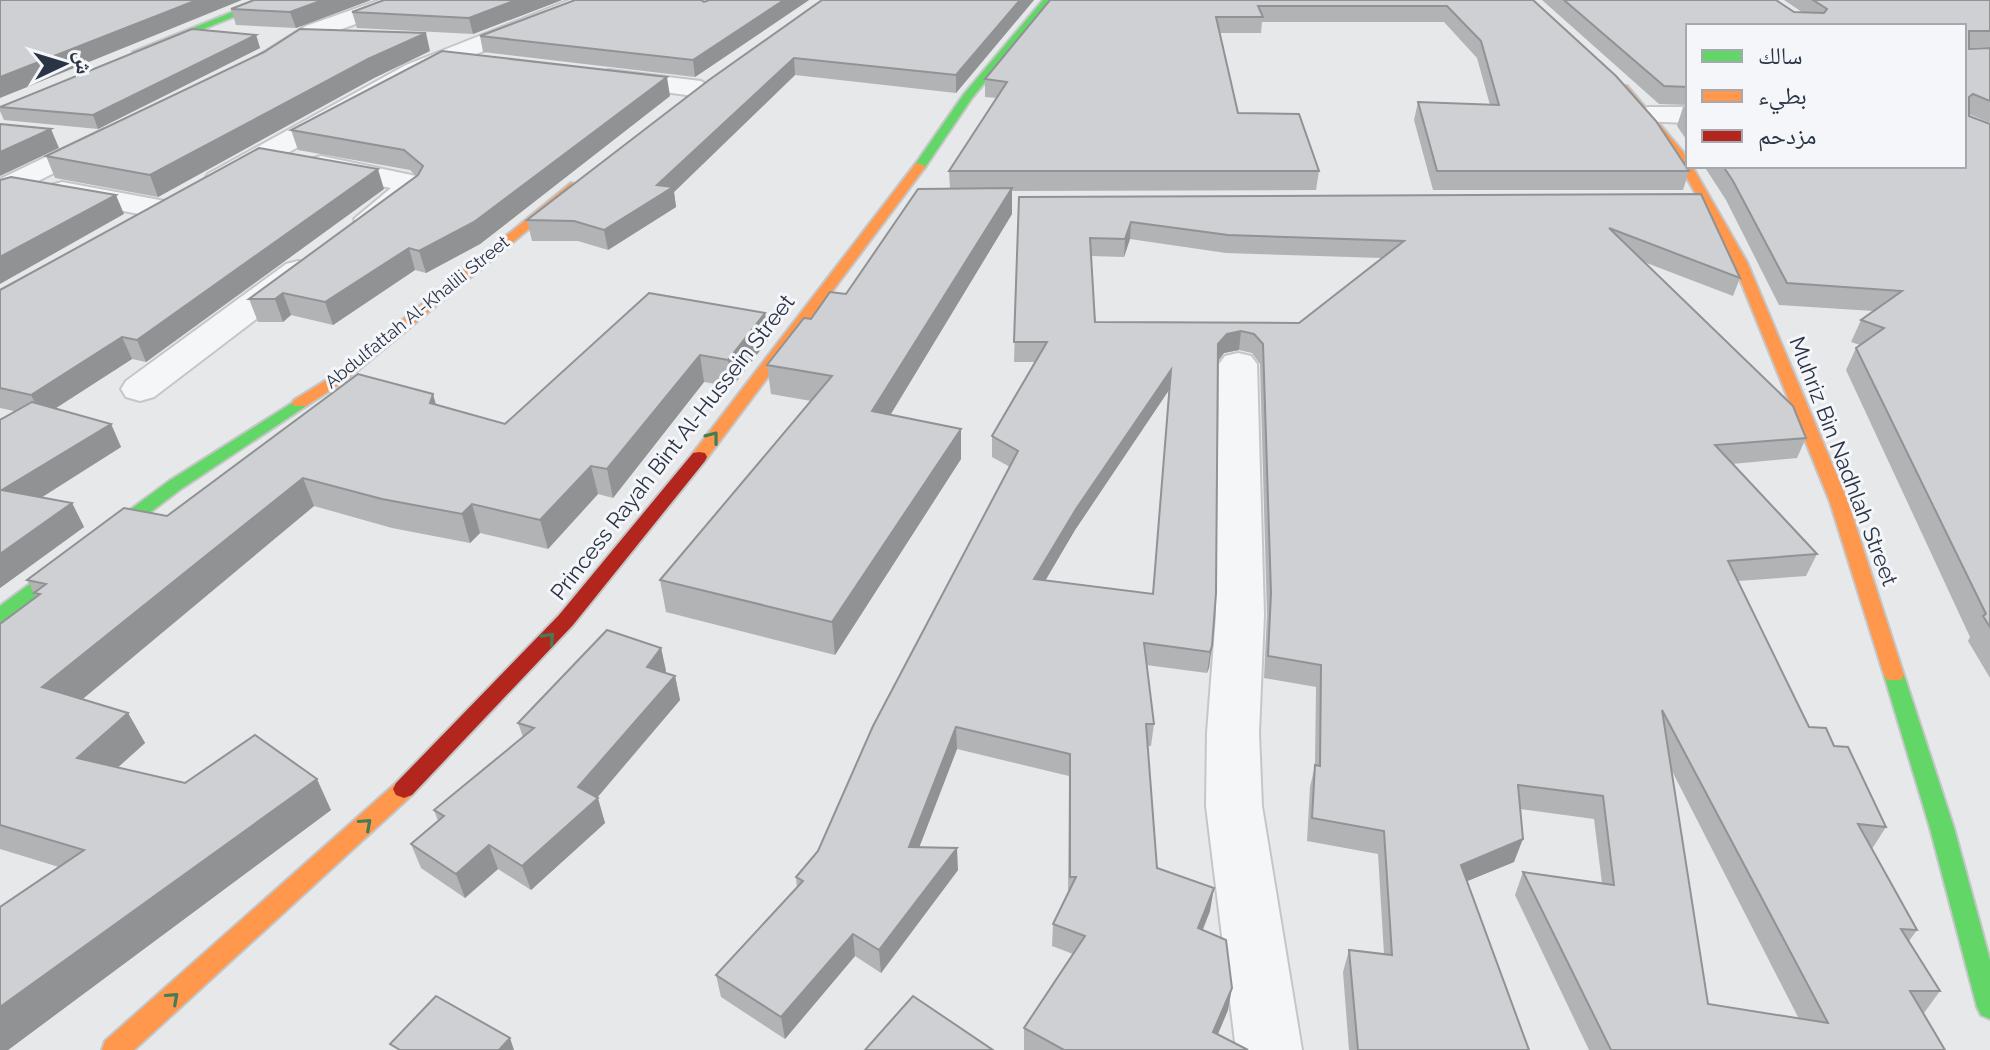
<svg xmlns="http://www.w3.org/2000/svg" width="1990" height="1050" font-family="Raleway,'Noto Naskh Arabic',sans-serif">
<rect width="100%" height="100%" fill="#e6e8ea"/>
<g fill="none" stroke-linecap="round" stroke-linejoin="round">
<g stroke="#c4c6c8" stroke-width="4">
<g id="street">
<polygon points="380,0 412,0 409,5 322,36 276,63 267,65 255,58 306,26"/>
<polygon points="570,0 601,0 598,5 424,75 230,186 208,186 204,180 208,174 406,65"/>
<polygon points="608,70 701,81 714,89 701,97 599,83 595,78"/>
<polygon points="1649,107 1688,107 1688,123 1639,121 1635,115 1639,109"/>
<polygon points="104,129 114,131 118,137 114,143 0,200 0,179"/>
<polygon points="321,156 421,177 425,183 423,190 381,226 359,226 354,219 391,188 311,171 306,165 311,159"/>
<polygon points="62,182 165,201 176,203 180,210 176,217 165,219 51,197 47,191 51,185"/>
<polygon points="298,261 310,264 315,271 310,278 154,397 140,401 126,397 121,389 126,381 286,264"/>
<polygon points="1238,353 1251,356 1257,364 1264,615 1259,733 1262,806 1302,1050 1236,1050 1206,806 1207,733 1216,615 1219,364 1225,356"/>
</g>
</g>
<g stroke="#c4c6c8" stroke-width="4">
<g id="fast">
<polygon points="262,0 275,0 142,54 133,52"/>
<polygon points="1043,0 1053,0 972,98 924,169 916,169 914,166 964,94"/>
<polygon points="300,398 306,400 308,403 306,406 181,489 7,621 0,623 0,606 169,481"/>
<polygon points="1894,668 1901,670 1904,675 1954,828 1990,960 1990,1019 1981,1015 1977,1007 1930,828 1884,675 1887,670"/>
</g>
</g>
<g stroke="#c4c6c8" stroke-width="4">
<g id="slow">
<polygon points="1619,86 1627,86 1684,153 1688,166 1692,166 1747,262 1848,502 1904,675 1901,680 1887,680 1884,675 1830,502 1733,262 1675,156 1619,90"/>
<polygon points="916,163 926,166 705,461 693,461 691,457 693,453"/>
<polygon points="571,183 581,186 346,380 306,406 294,406 292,403 294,400 336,374"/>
<polygon points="404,780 412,783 415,789 412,795 134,1050 102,1050 105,1041 396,783"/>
</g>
</g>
<g stroke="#c4c6c8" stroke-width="4">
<polygon id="jam" points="699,452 705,453 707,457 705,461 573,625 412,795 404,798 396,795 393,789 396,783 559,615 693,453"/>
</g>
<use href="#street" fill="#f5f6f7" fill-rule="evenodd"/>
<use href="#fast" fill="#63d668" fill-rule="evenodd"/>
<use href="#slow" fill="#ff974d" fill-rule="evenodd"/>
<use href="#jam" fill="#b3261e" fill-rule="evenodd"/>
</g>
<g fill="#b1b3b5" fill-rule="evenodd">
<polygon points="371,0 296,28 236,25 231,9"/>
<polygon points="384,0 562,0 473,34 357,28 352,12"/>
<polygon points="575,0 705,0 703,1 704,2 709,0 809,0 695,77 483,52 480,36"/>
<polygon points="822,0 1034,0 956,93 795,75 674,192 676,207 608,250 578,241 532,241 527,220"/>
<polygon points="1050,0 1533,0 1689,171 1683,190 1433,190 1414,120 1418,102 1490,105 1477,58 1444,22 1262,22 1261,33 1219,33 1238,113 1319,171 1316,190 1012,191 1012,214 890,415 961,459 835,655 666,612 660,580 811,401 771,394 767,365 811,319 846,294 950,189 949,171 997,98 985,97 985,79"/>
<polygon points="1542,0 1776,0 1794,12 1802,12 1784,0 1990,0 1990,47 1969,48 1969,49 1990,48 1990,123 1969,114 1969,116 1990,124 1990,678 1968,641 1970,637 1846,370 1856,348 1860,345 1851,342 1861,320 1873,311 1779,305 1726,200 1704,166 1964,166 1688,26 1688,105 1659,104"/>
<polygon points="256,35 260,48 98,129 4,120 0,111 0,106"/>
<polygon points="430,51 374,78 158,197 55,178 46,156"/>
<polygon points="670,96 480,244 426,273 415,270 333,325 291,315 283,322 258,322 249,299 416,176 410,170 298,150 291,130"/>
<polygon points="1683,107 1688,107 1688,142 1677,126"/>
<polygon points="384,189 146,362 132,359 56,408 111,424 121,447 41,498 72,503 84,527 0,588 14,411 0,408 0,290"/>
<path d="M1701,194L1740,278L1733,296L1644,262L1806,438L1797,458L1732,464L1817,554L1806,576L1738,581L1809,727L1834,746L1886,827L1872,849L1917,930L1909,941L1940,991L1924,1013L1945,1050H1589L1515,895L1523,872L1602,883L1594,819L1520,809L1514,862L1467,881L1529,1050H1349L1343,972L1349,950L1384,954L1378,854L1307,841L1310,787L1315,765L1316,687L1264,678L1267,615L1260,364L1252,353L1239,350L1224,353L1218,361L1216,593L1209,668L1207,673L1146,665L1154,724L1151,746H1148L1157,868L1210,911L1203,930L1228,1010L1218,1034L1248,1050H1024V1028L1073,954L1052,946L1053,924L1068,892L1069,776L957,749L919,847L958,870L881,973L855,956L785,1039L721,997L716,975L797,888L796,877L818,851L1010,467L992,457V436L1036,362H1014L1019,197ZM1130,239L1226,253L1382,258L1299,323L1095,322L1091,256L1124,257ZM1169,390L1153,594L1045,580L1075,530ZM1671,769L1799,1019L1708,1004Z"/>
<polygon points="765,313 768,340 732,387 704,382 613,498 598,494 548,549 480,533 470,543 392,528 314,506 82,699 128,713 145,743 118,767 185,783 331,810 8,1050 0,1050 59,867 0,849 0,624 36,597 27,580 167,516 436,405 505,424"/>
<polygon points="661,648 666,671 665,673 675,676 680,700 597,798 605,823 531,890 498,869 465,898 421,868 411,844 438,821 434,810 523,737 518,723"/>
</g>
<g fill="#909294">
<polygon points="197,0 242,0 0,98 0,77"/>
<polygon points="323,0 371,0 296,28 290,12"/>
<polygon points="516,0 562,0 473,34 469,18"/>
<polygon points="784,0 809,0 695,77 693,60"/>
<polygon points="1020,0 1034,0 956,93 956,75"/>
<polygon points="426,33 430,51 374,78 158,197 150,175 368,59"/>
<polygon points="256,35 260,48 98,129 93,115"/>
<polygon points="794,58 795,75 674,192 676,207 608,250 604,230 657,185"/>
<polygon points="667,77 670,96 480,244 426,273 419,251"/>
<polygon points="51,129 59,148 0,176 0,152"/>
<polygon points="378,169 384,189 146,362 137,340"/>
<polygon points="1012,188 1012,214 874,442 872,411"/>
<polygon points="116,195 124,214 0,284 0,257"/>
<polygon points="1131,222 1130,239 1124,257 1125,239"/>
<polygon points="409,248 415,270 333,325 325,302"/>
<polygon points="283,293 291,315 283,322 275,299"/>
<polygon points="765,313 768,340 732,387 728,360"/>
<polygon points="1241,331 1239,350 1224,353 1216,364 1218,344 1227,334"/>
<polygon points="122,337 132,359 42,417 31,395"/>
<polygon points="700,355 704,382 613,498 607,469"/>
<polygon points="1171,370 1169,390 1075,530 1034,600 1034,579 1076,509"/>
<polygon points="433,394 441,422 430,403"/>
<polygon points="111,424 121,447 15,514 2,490"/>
<polygon points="961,429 961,459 835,655 832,622"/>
<polygon points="591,466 598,494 548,549 540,520"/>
<polygon points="303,478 314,506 60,718 42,687"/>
<polygon points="72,503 84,527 0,588 0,554"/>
<polygon points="472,504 480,533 470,543 462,514"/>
<polygon points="1212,646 1209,668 1207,673 1210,652"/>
<polygon points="661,648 666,671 652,691 647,667"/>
<polygon points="675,676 680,700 589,807 598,798 605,823 531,890 522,866 578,787"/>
<polygon points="128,713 145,743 95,788 77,758"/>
<polygon points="956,727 957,749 911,869 909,847"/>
<polygon points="317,779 331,810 8,1050 0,1050 0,1007"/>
<polygon points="1523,839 1514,862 1453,887 1461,865"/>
<polygon points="489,845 498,869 465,898 456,874"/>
<polygon points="957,848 958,870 881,973 879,950"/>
<polygon points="1214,888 1210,911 1194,950 1198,928"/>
<polygon points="853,934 855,956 785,1039 781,1017"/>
<polygon points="1232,988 1228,1010 1211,1050 1213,1032"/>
<polygon points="510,1038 514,1050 499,1050"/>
</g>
<g fill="#ced0d3" stroke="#909294" stroke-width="2" fill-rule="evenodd">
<polygon points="0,0 197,0 0,77"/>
<polygon points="254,0 323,0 290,12 231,9"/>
<polygon points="384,0 516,0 469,18 352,12"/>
<polygon points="575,0 701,0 704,2 709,0 784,0 693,60 480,36"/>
<polygon points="822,0 1020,0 956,75 794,58 657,185 673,187 604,230 574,221 527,220 709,80"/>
<polygon points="1050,0 1533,0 1616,76 1656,121 1689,171 1437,171 1418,102 1499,105 1481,41 1447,6 1258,6 1263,17 1216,17 1238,113 1299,114 1319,171 949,171 1007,82 985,79"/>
<polygon points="1564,0 1776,0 1794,12 1824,13 1827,9 1813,0 1990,0 1990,31 1969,31 1969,49 1990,48 1990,101 1973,94 1969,97 1969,116 1990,124 1990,627 1983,616 1986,614 1856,348 1884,328 1861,320 1902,291 1787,283 1733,181 1723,166 1964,166 1964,26 1688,26 1688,87 1664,86"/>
<polygon points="192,29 256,35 93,115 0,107"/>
<polygon points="300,29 426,33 368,59 150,175 46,156 264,52"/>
<polygon points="442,51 667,77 474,222 419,251 409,248 325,302 283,293 275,299 249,299 418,175 423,166 404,150 291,130"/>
<polygon points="0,124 51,129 0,152"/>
<polygon points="259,148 378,169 137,340 122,337 31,395 0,388 0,290"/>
<polygon points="11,177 116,195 0,257 0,180"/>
<polygon points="1012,188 872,411 961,429 832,622 660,580 832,376 767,365 804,318 811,319 830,292 846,294 918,189"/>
<path d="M1701,194L1740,278L1609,228L1793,406L1806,438L1715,445L1817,554L1728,561L1809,727L1826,728L1834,746L1848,747L1886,827L1858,824L1917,930L1901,929L1940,991H1910L1945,1050H1611L1523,872L1614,885L1603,796L1518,785L1523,839L1461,865L1529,1050H1358L1349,950L1392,955L1384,831L1312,818L1315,765L1320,766L1321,665L1268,656L1271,593L1263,344L1254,334L1241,331L1227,334L1218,344L1216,593L1212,646L1210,652L1144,643L1154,724H1146L1157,868L1214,888L1198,928L1226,940L1232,988L1213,1032L1248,1050H1064L1024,1028L1085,936L1053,924L1076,877H1070V754L956,727L909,847L957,848L879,950L853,934L781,1017L716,975L803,881L796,877L818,851L873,726L1018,451L992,436L1047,342H1014L1019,197ZM1131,222L1228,235L1404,241L1299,323L1095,322L1090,238L1125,239ZM1171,370L1153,594L1034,579L1076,509ZM1662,710L1828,1023L1708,1004Z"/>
<polygon points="649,293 765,313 728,360 700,355 607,469 591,466 540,520 472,504 462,514 382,499 303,478 42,687 128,713 77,758 185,783 255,735 317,779 0,1007 0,907 84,850 0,825 0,624 40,594 34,593 46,584 27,580 124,508 167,516 358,374 433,394 430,403 505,424"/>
<polygon points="32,402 111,424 2,490 72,503 0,554 0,420"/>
<polygon points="607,630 661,648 647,667 675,676 578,787 598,798 522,866 489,845 456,874 411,844 444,816 434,810 534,728 518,723"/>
<polygon points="436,996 510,1038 499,1050 400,1050 390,1044"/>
<polygon points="913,996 993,1050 865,1050"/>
</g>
<defs><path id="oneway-chevron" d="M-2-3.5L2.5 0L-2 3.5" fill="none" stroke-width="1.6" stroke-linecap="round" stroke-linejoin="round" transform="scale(2)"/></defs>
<g stroke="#447d55">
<use href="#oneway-chevron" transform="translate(713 437) rotate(-52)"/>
<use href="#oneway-chevron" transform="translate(549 638) rotate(-47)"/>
<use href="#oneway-chevron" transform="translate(366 824) rotate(-42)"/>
<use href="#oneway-chevron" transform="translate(173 998) rotate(-42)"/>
</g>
<g text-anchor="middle" stroke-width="6" stroke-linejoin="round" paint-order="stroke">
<g font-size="18" fill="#2b3445" stroke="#f4f6f9">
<text transform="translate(417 312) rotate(-39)" y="6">Abdulfattah Al-Khalili Street</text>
</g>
<g font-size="22" fill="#2b3445" stroke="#f4f6f9">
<text transform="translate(672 447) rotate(-52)" y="8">Princess Rayah Bint Al-Hussein Street</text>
<text transform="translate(1844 461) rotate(69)" y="8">Muhriz Bin Nadhlah Street</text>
</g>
</g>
<rect x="1686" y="24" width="280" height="144" fill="#f4f6f9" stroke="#a4a8b1" stroke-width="2"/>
<rect x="1702" y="50" width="40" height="12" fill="#63d668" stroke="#a4a8b1" stroke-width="2"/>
<text x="1758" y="64" font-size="24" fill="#2b3445">سالك</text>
<rect x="1702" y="90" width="40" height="12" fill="#ff974d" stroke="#a4a8b1" stroke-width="2"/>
<text x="1758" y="104" font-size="24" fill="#2b3445">بطيء</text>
<rect x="1702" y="130" width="40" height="12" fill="#b3261e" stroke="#a4a8b1" stroke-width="2"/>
<text x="1758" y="144" font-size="24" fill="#2b3445">مزدحم</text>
<g transform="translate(64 64) rotate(86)" stroke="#f4f6f9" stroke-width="6" paint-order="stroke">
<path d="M0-6L14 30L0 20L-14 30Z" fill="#2b3445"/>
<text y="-12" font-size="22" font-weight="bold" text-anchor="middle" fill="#2b3445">ش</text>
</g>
</svg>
